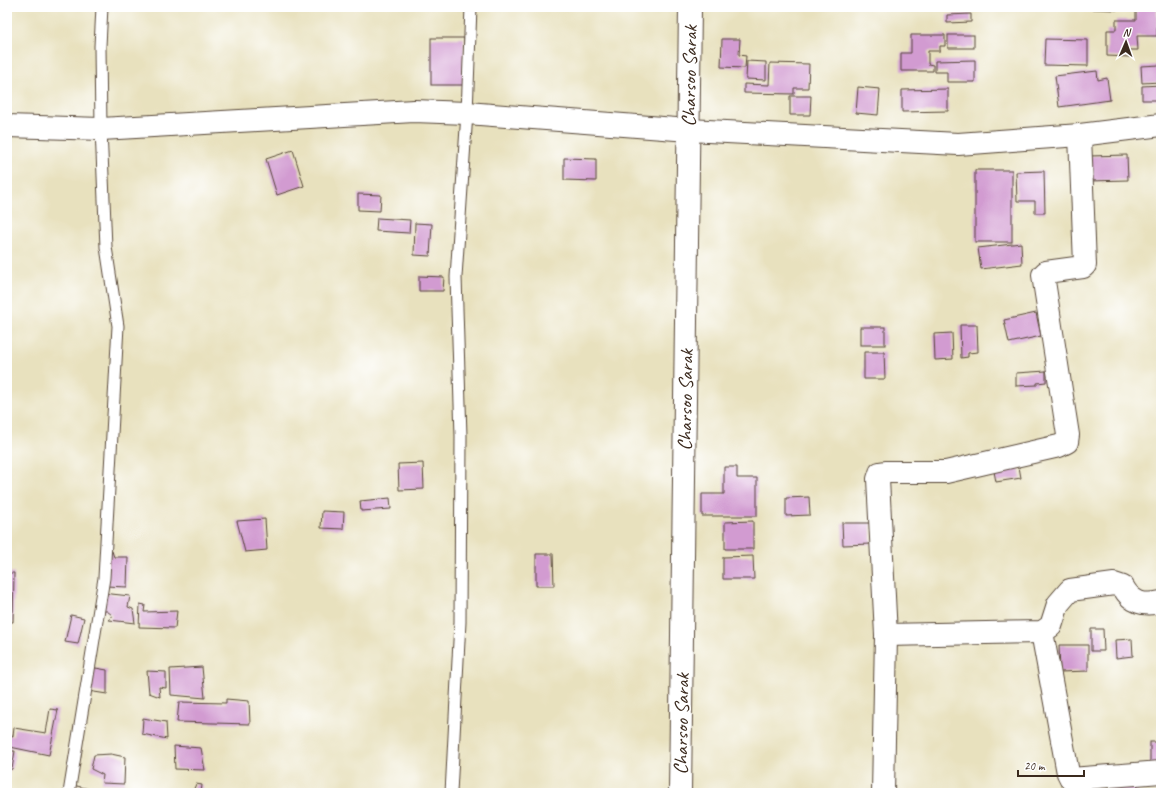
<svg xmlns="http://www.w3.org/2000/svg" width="1168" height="800" font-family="Caveat,sans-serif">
<rect width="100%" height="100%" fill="#fff"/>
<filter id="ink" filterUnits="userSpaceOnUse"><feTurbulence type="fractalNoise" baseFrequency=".025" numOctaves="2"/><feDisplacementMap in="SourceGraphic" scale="8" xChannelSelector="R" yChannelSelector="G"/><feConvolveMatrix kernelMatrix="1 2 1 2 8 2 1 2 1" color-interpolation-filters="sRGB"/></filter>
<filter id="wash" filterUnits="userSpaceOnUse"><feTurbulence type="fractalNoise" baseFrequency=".012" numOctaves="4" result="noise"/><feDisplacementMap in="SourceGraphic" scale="16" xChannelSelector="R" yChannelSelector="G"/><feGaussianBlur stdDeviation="0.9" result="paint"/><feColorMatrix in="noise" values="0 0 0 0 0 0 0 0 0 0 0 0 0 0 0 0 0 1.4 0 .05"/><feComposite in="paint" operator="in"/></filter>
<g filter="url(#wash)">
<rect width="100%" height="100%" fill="#e8e1be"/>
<g id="blocks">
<g fill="#d29bd1">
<polygon points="1091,7 1117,7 1117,10 1091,9"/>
<polygon points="1136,7 1157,7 1157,36 1137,36 1138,50 1130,50 1130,57 1107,56 1107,30 1116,30 1116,20 1136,20"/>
<polygon points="971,14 971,22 947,23 947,15"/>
<polygon points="911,35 945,35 945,46 940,46 940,51 928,51 928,64 933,65 933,71 901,71 901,53 911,53"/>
<rect x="948" y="35" width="26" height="13"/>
<rect x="431" y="38" width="33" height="47"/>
<polygon points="722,39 740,39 739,55 746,56 745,68 721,67"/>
<polygon points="1045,39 1088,40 1088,66 1044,65"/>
<polygon points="975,60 975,82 947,82 947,72 935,72 935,61"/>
<polygon points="747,61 766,62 766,80 746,79"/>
<polygon points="770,63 809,64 808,88 794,88 794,94 744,93 744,84 769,85"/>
<polygon points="1160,65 1161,82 1142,83 1141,66"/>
<polygon points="1097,71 1098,80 1107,78 1110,100 1059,107 1055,76"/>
<polygon points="1161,85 1161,100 1142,100 1142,86"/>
<polygon points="858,87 880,89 878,115 856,113"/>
<polygon points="948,89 948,111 902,112 902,90"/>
<polygon points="790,96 811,96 810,115 790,115"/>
<polygon points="293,150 304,186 277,195 266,159"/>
<polygon points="1127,155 1128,180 1089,181 1089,156"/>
<polygon points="564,158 596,159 596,181 564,180"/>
<rect x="975" y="170" width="37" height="72"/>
<polygon points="1044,171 1045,213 1035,213 1035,201 1017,201 1016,172"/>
<polygon points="358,194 381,195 380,211 358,210"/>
<polygon points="377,218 410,220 409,233 376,231"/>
<polygon points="415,223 432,224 430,256 414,255"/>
<polygon points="1021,243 1022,264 981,269 978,248"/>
<polygon points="419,276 444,277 443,291 419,291"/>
<polygon points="1036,313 1041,336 1009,343 1004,320"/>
<polygon points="960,325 977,325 978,352 968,353 968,357 961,358"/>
<rect x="860" y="327" width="25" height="18"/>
<polygon points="952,333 953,359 935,360 934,334"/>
<polygon points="864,352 884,352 885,379 864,379"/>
<polygon points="1046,371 1046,382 1037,383 1037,385 1016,386 1016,373"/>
<polygon points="1018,461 1021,478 996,482 993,466"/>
<polygon points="423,463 424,489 399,490 398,464"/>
<polygon points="724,467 737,467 737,478 757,478 757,516 702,516 702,494 724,494"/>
<polygon points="809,497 810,515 786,516 786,498"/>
<polygon points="390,498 391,509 361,511 360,501"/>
<polygon points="322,511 344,512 343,529 321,528"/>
<polygon points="265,519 267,550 245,552 237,521"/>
<polygon points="753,521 753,549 725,549 725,522"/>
<polygon points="842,523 871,523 871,544 843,545"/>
<polygon points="108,551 112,551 114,557 128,557 127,587 106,586"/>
<polygon points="536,554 553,554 554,586 536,586"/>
<polygon points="753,556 754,579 723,579 723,557"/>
<polygon points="7,573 14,573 13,622 7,622"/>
<polygon points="102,593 130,596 128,607 133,609 135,623 109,620 112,615 107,611 101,611"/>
<polygon points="140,604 145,605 144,612 177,611 175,628 139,627"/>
<polygon points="71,615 84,618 78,644 65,642"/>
<polygon points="1091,629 1103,629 1104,651 1091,651"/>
<polygon points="1132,639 1133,656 1116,658 1115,640"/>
<polygon points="1059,645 1088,645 1088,671 1060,672"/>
<polygon points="90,667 107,670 107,694 88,691"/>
<polygon points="202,667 205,698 171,695 170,669"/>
<polygon points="147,671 166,672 166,688 159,687 160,697 149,693"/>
<polygon points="226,699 249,701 250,724 177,722 179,702 226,703"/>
<polygon points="50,709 58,710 49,755 10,747 10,751 15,751 12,769 7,771 7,728 9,728 9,735 13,736 14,728 46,733"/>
<polygon points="143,718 166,722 167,739 142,734"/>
<rect x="1150" y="742" width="11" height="26"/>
<polygon points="174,746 201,748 205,770 175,769"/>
<polygon points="111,754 125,757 124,784 102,783 103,775 91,769 94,755"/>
<polygon points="1137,781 1138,793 1108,793 1108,787"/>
<polygon points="65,783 97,791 97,793 64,793"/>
<polygon points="196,784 202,785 201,793 192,793"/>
</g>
</g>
</g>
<g filter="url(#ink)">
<use href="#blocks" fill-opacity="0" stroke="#554536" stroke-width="1"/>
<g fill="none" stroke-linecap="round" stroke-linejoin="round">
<g stroke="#554536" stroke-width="13">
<g id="lane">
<polyline points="69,793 104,578 118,326 106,247 101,129 100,46 102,7"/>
<polyline points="451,793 460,622 461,436 456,277 467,113 471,7"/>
</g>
</g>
<g stroke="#554536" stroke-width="24">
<g id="street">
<polyline points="1042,632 1068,773 1071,779 1161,772"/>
<path d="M886,635L1042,632L1051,626L1058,604L1070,590L1114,584L1123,587C1132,603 1143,606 1161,602"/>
<polyline points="883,793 886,635 878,479 880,473 887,472 946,472 1059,446 1067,442 1068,435 1043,275 1046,272 1083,267 1085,265 1080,135"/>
</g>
</g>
<g stroke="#554536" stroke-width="24">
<g id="secondary">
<polyline points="7,126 101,129 414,111 467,113 689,130 958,144 1080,135 1161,125"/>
<polyline points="680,793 690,7"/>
</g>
</g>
<use href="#lane" stroke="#fff" stroke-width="11"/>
<use href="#street" stroke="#fff" stroke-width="22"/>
<use href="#secondary" stroke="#fff" stroke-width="22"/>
</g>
</g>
<g text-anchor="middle" stroke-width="3" stroke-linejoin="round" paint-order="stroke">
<g font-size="20" fill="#3b2a1e" stroke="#fff">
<text transform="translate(689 76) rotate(-89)" y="7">Charsoo Sarak</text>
<text transform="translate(685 400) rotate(-89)" y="7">Charsoo Sarak</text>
<text transform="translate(681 724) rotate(-89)" y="7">Charsoo Sarak</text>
</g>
</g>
<rect width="1168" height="800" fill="none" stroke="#fff" stroke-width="24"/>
<g transform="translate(1126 42) rotate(2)" stroke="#ffffff" stroke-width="3" paint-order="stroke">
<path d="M0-3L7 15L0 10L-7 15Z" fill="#3b2a1e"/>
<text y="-6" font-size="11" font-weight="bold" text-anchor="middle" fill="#3b2a1e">N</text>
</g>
<path d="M1018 770v6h66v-6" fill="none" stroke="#3b2a1e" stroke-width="2"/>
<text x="1024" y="770" font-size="12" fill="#3b2a1e" stroke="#ffffff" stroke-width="3" paint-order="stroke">20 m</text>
</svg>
